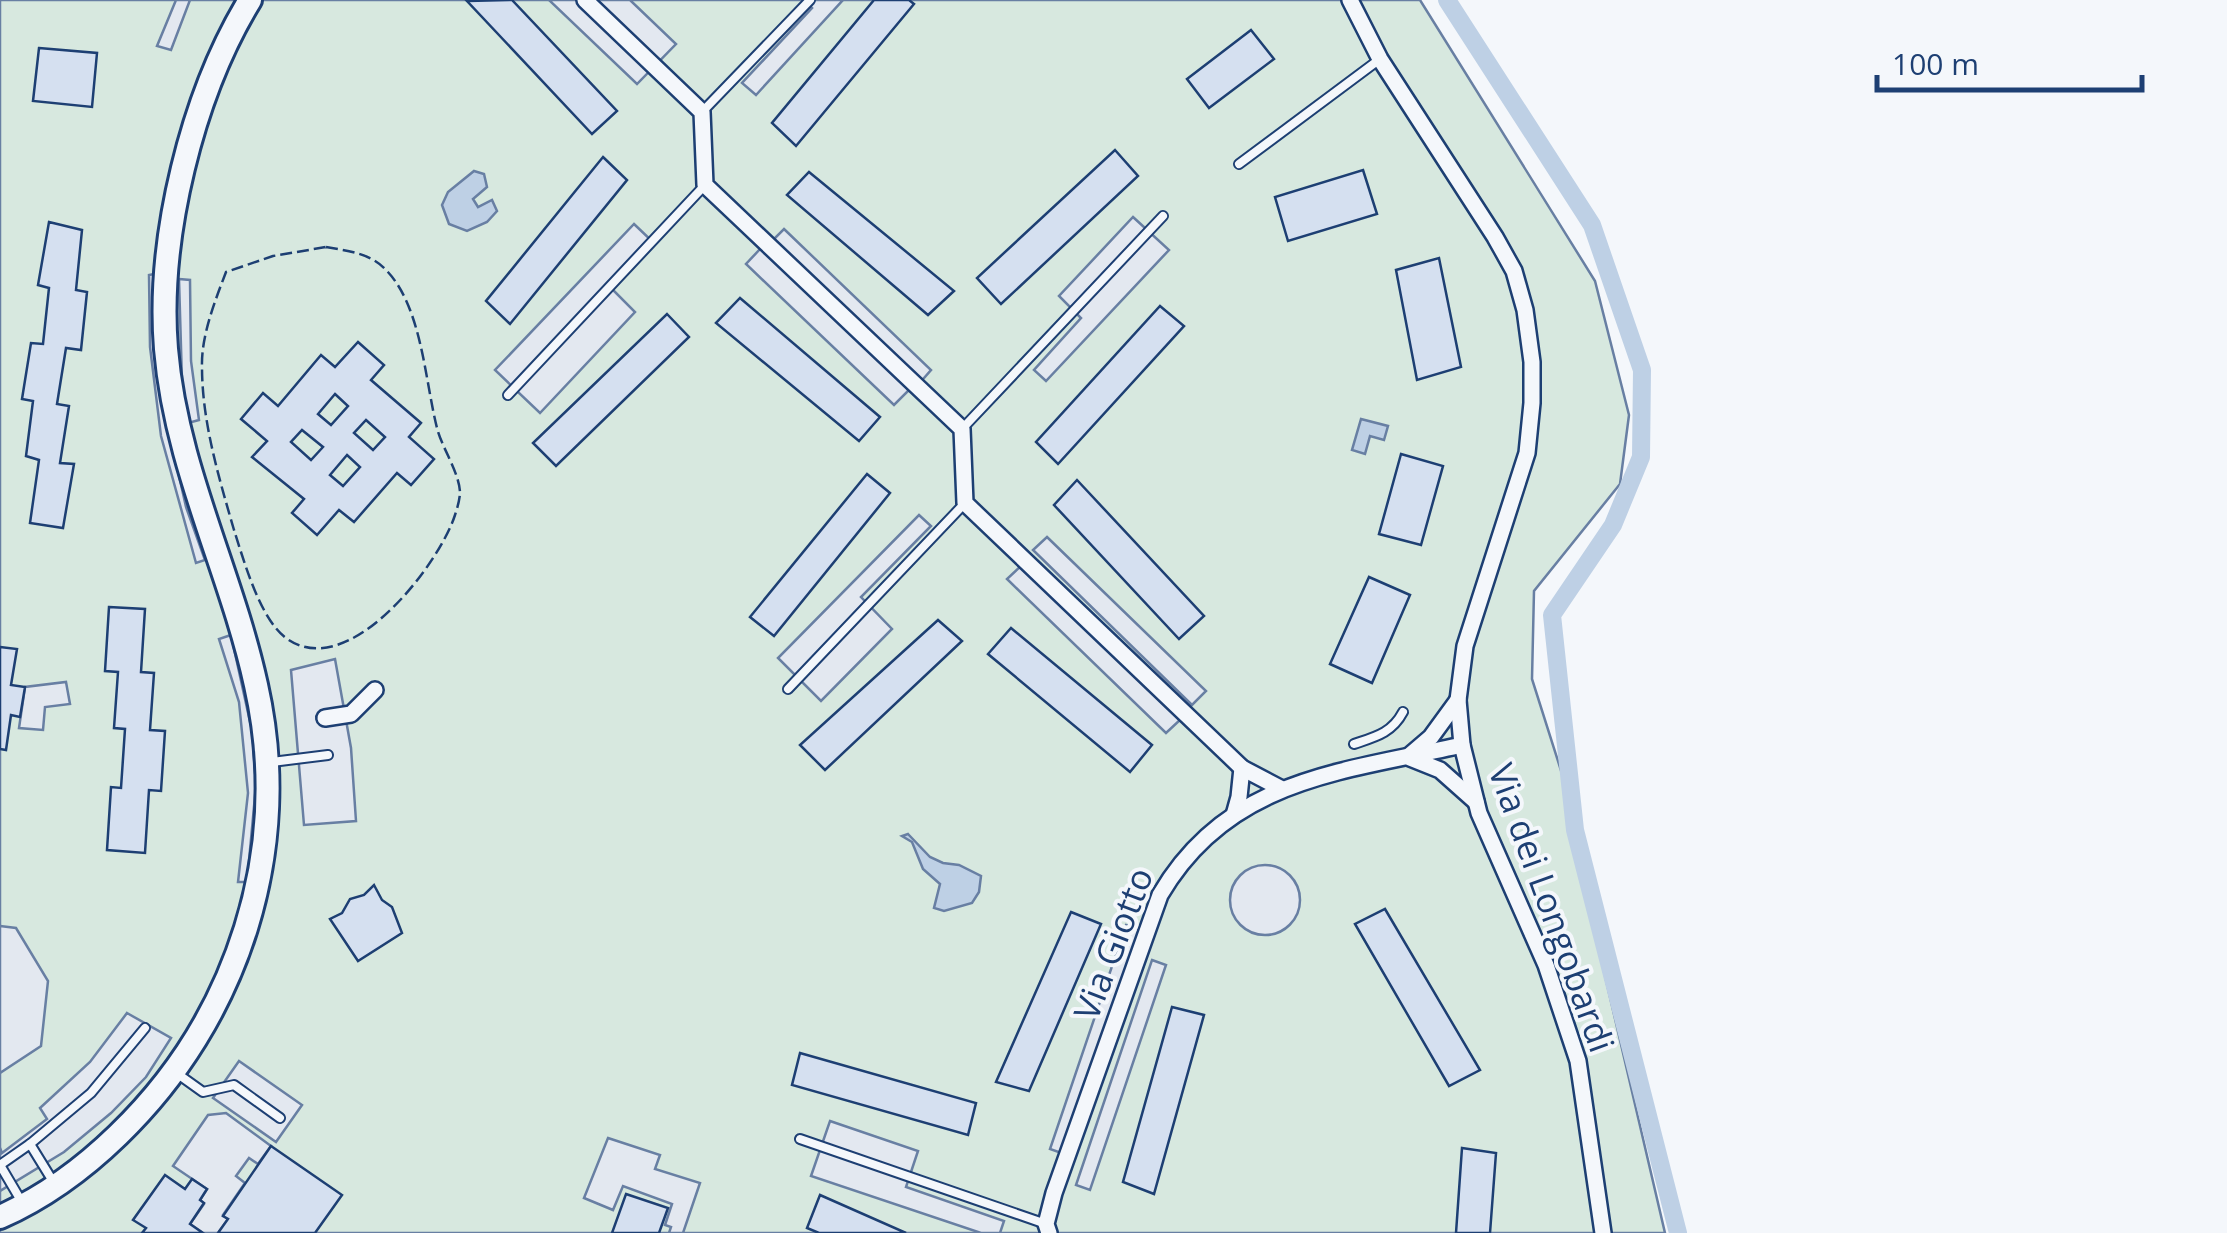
<svg xmlns="http://www.w3.org/2000/svg" width="2227" height="1233" font-family="'Open Sans',sans-serif">
<rect width="100%" height="100%" fill="#f4f7fb"/>
<polygon fill="#d7e8df" stroke="#687fa3" stroke-width="2.5" points="0,0 1420,0 1595,281 1629,415 1620,484 1534,591 1532,679 1564,780 1585,890 1665,1233 0,1233"/>
<g fill="#e3e8f0" stroke="#687fa3" stroke-width="2.5">
<polygon points="176,0 190,0 171,50 157,46"/>
<polygon points="549,0 630,0 676,44 637,84"/>
<polygon points="804,0 843,0 756,95 742,83 812,8"/>
<polygon points="1133,217 1169,250 1046,381 1034,370 1081,318 1059,296"/>
<polygon points="634,224 654,243 611,288 635,312 540,413 495,370"/>
<polygon points="784,229 931,370 917,386 769,244"/>
<polygon points="761,248 909,390 894,405 746,264"/>
<polygon points="154,274 164,409 186,507 205,560 196,563 161,436 150,347 149,275"/>
<polygon points="179,279 190,280 191,361 199,420 188,423 182,381"/>
<polygon points="919,515 931,526 861,597 892,629 821,701 778,658"/>
<polygon points="1047,537 1206,691 1192,705 1033,550"/>
<polygon points="1021,566 1180,720 1166,733 1007,579"/>
<polygon points="231,635 252,731 256,785 247,882 238,882 248,793 239,702 219,639"/>
<polygon points="335,659 351,748 356,821 304,825 291,670"/>
<polygon points="66,682 70,704 45,707 43,730 19,728 25,687"/>
<circle cx="1265" cy="900" r="35"/>
<polygon points="1126,925 1140,930 1064,1154 1050,1149"/>
<polygon points="0,926 16,928 48,981 41,1046 0,1073"/>
<polygon points="1152,960 1166,965 1090,1190 1076,1185"/>
<polygon points="127,1013 171,1038 146,1077 111,1113 64,1152 0,1191 0,1148 2,1153 47,1119 40,1108 90,1062"/>
<polygon points="239,1061 302,1105 276,1142 213,1098"/>
<polygon points="226,1113 271,1146 258,1164 249,1158 236,1176 245,1183 223,1215 228,1219 218,1233 203,1233 190,1224 204,1204 200,1200 207,1189 173,1166 208,1115"/>
<polygon points="830,1121 918,1151 906,1187 1004,1221 1000,1233 981,1233 811,1176"/>
<polygon points="608,1138 660,1155 655,1169 700,1183 683,1233 669,1233 671,1227 665,1225 672,1204 623,1186 613,1210 584,1198"/>
</g>
<g fill="#bed0e5" stroke="#687fa3" stroke-width="2.5">
<polygon points="474,171 484,174 487,187 473,199 478,207 492,200 497,211 487,222 467,231 449,224 442,205 448,192"/>
<polygon points="1361,419 1388,426 1384,440 1370,436 1365,454 1352,450"/>
<polygon points="908,834 930,857 943,863 959,865 981,876 979,892 972,903 944,911 934,908 940,884 923,869 912,842 902,836"/>
</g>
<g fill="none" stroke-linecap="round" stroke-linejoin="round">
<polyline stroke="#bed0e5" stroke-width="18" points="1447,0 1592,225 1642,370 1641,457 1613,525 1552,615 1575,830 1678,1233"/>
</g>
<g fill="#d5e0f0" stroke="#1d3f73" stroke-width="2.5" fill-rule="evenodd">
<polygon points="512,0 617,111 592,134 467,1"/>
<polygon points="874,0 909,0 914,4 796,146 772,123"/>
<polygon points="1251,30 1274,59 1209,108 1187,79"/>
<polygon points="39,48 97,53 92,107 33,101"/>
<polygon points="1115,150 1138,176 1001,304 977,278"/>
<polygon points="603,157 627,180 510,324 486,301"/>
<polygon points="1363,170 1377,214 1288,241 1275,197"/>
<polygon points="809,172 954,291 928,315 787,195"/>
<polygon points="49,222 82,230 76,290 87,292 81,350 66,348 57,404 69,406 60,463 74,464 63,528 30,523 39,460 26,456 33,401 22,399 31,343 43,344 49,288 38,285"/>
<polygon points="1439,258 1461,367 1417,380 1396,270"/>
<polygon points="740,298 880,417 859,441 716,323"/>
<polygon points="1160,306 1184,326 1058,464 1036,442"/>
<polygon points="667,314 689,337 556,466 533,443"/>
<path d="M358,342L384,365L371,380L421,423L409,437L434,459L411,485L397,473L354,522L339,510L317,535L292,513L304,499L252,457L267,441L241,419L263,393L278,406L321,355L335,367ZM335,394L348,406L331,425L318,414ZM366,420L385,437L373,450L354,433ZM302,430L323,447L311,460L291,442ZM347,455L360,467L343,486L330,475Z"/>
<polygon points="1401,454 1443,466 1421,545 1379,534"/>
<polygon points="867,474 890,493 774,636 750,617"/>
<polygon points="1077,480 1204,616 1179,639 1054,505"/>
<polygon points="1369,577 1410,595 1372,683 1330,664"/>
<polygon points="109,607 145,609 141,672 154,673 150,730 165,731 161,791 149,790 145,853 107,850 111,787 121,788 125,729 114,728 118,672 105,671"/>
<polygon points="938,620 962,641 825,770 800,745"/>
<polygon points="1011,628 1152,745 1130,772 988,654"/>
<polygon points="0,647 17,649 11,685 25,687 20,717 11,715 6,750 0,749"/>
<polygon points="374,885 382,900 392,907 402,933 358,961 330,919 342,913 350,899 364,895"/>
<polygon points="1385,909 1480,1070 1449,1086 1355,924"/>
<polygon points="1071,912 1101,924 1029,1091 996,1082"/>
<polygon points="1172,1007 1204,1015 1154,1194 1123,1182"/>
<polygon points="800,1053 976,1103 968,1135 792,1085"/>
<polygon points="271,1146 342,1195 315,1233 218,1233 228,1219 223,1216"/>
<polygon points="1462,1148 1496,1153 1490,1233 1456,1233"/>
<polygon points="165,1175 185,1189 192,1179 207,1189 200,1200 204,1203 190,1224 203,1233 142,1233 146,1228 133,1220"/>
<polygon points="626,1194 668,1208 659,1233 612,1233"/>
<polygon points="820,1195 906,1233 819,1233 807,1228"/>
</g>
<g fill="none" stroke-linecap="round" stroke-linejoin="round">
<g stroke="#1d3f73" stroke-width="12">
<g id="lane">
<polyline points="702,112 810,0"/>
<polyline points="1239,164 1380,59"/>
<polyline points="508,395 705,185"/>
<polyline points="962,429 1163,216"/>
<polyline points="788,689 965,503"/>
<path d="M1354,744C1375,737 1392,733 1403,712"/>
<polyline points="272,762 328,755"/>
<polyline points="175,1072 203,1092 234,1085 280,1118"/>
<polyline points="800,1139 1046,1224"/>
<polyline points="30,1144 54,1183"/>
<polyline points="0,1165 30,1144 91,1093 145,1028"/>
<polyline points="0,1165 23,1204"/>
</g>
</g>
<g stroke="#1d3f73" stroke-width="20">
<g id="street">
<polyline points="585,0 702,112 705,185 962,429 965,503 1242,768 1280,788"/>
<polyline points="1350,0 1380,59 1495,237 1514,271 1525,310 1532,362 1532,403 1527,453 1465,646 1458,700 1462,745 1479,813 1546,965 1578,1061 1603,1233"/>
<polyline points="325,718 351,714 375,690"/>
<polyline points="1410,755 1431,737 1458,700"/>
<polyline points="1410,758 1440,770 1476,802"/>
<polyline points="1234,815 1239,797 1242,768"/>
<path d="M1049,1233L1046,1224L1054,1193L1160,895C1228,778 1343,772 1462,745"/>
</g>
</g>
<g stroke="#1d3f73" stroke-width="28">
<path id="secondary" d="M0,1217C43,1198 84,1168 118,1135C238,1019 293,850 256,685C231,571 176,468 166,349C157,238 192,95 250,0"/>
</g>
<use href="#lane" stroke="#f4f7fb" stroke-width="8"/>
<use href="#street" stroke="#f4f7fb" stroke-width="15"/>
<use href="#secondary" stroke="#f4f7fb" stroke-width="22"/>
<path stroke="#1d3f73" stroke-width="2.5" stroke-dasharray="12 5" stroke-linecap="butt" d="M326,247C348,251 371,253 387,271C422,308 425,381 437,428C442,448 459,472 460,492C460,499 457,509 455,515C439,565 348,684 286,638C260,619 244,561 234,530C219,478 202,422 202,367C201,336 215,301 226,272L273,256Z"/>
</g>
<g text-anchor="middle" stroke-width="8" stroke-linejoin="round" paint-order="stroke">
<g font-size="35" fill="#1d3f73" stroke="#f4f7fb">
<text transform="translate(1551 908) rotate(70)" y="12">Via dei Longobardi</text>
<text transform="translate(1114 944) rotate(-69)" y="12">Via Giotto</text>
</g>
</g>
<path d="M1877 75v15h265v-15" fill="none" stroke="#1d3f73" stroke-width="5"/>
<text x="1892" y="75" font-size="30" fill="#1d3f73" stroke="#f4f7fb" stroke-width="8" paint-order="stroke">100 m</text>
</svg>
